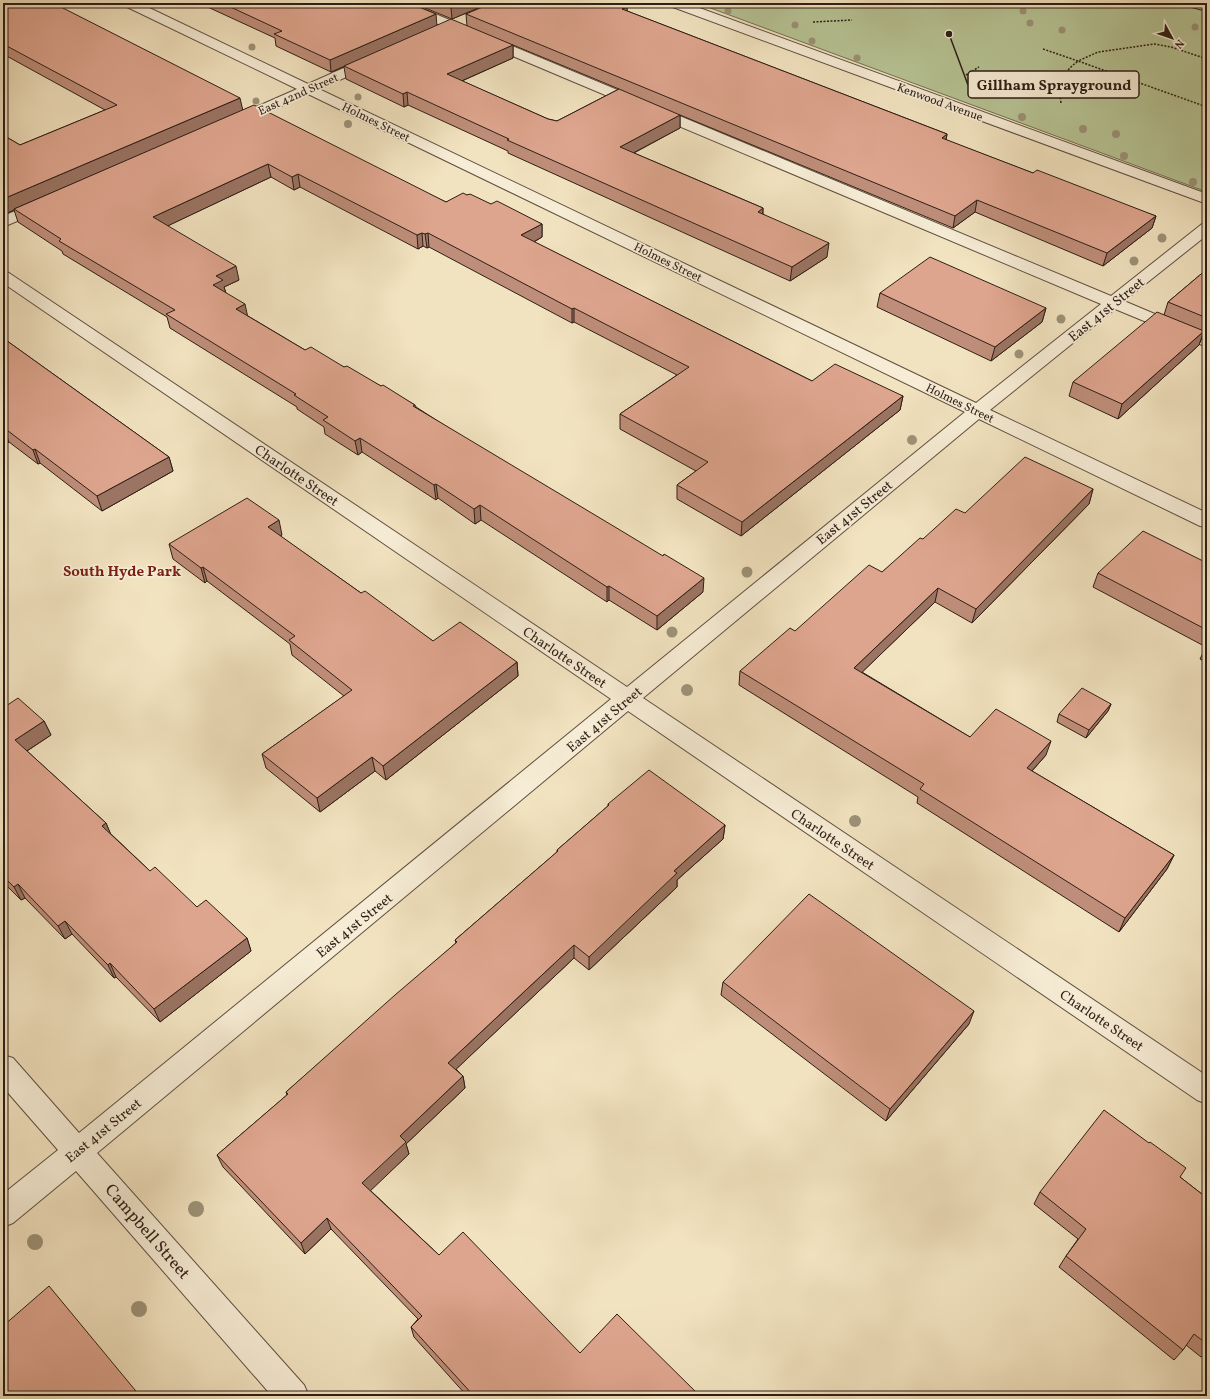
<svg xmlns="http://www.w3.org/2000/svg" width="1210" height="1399" font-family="Vollkorn,serif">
<rect width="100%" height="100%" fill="#f2e3c0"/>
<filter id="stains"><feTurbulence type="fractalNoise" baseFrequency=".005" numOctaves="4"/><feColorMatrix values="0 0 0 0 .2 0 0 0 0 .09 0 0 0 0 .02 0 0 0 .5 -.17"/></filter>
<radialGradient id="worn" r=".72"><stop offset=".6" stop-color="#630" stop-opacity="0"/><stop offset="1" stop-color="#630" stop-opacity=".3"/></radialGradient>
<polygon fill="#b7c495" stroke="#727155" points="697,3 1207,3 1207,192"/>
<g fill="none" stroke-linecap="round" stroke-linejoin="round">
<g stroke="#5f4f40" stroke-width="2">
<g id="minor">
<polygon points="123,3 139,3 308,84 366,58 376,58 378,61 376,64 319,89 976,403 1101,304 394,6 392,3 409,3 1111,296 1202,224 1207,222 1207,235 1124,301 1207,336 1207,347 1115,309 990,410 1207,513 1207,527 1200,526 979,419 643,698 1207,1076 1207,1104 1197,1100 628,711 97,1153 304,1385 309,1396 272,1396 76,1171 13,1223 3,1227 3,1194 58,1150 3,1087 3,1055 13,1058 79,1133 611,699 3,283 3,271 9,273 627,687 965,412 308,94 241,124 236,125 231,124 229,121 231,118 297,89 125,6"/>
<polygon points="668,3 686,3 1207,194 1207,204 670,6"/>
<polygon points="43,200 48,202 51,205 48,208 3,227 3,216"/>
</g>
</g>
<g stroke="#2e1e15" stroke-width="2">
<polygon id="major" points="1186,3 1207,3 1207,11 1188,6"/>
</g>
<g stroke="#2e1e15" stroke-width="1.5" stroke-dasharray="2 1.5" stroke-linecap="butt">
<polyline points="813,22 852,20"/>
<polyline points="1043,49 1078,61 1098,52 1154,44 1171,47 1207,59"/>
<polyline points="966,75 979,67"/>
<path d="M1061,103C1058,84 1062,73 1078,61L1207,107"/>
</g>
<use href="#minor" fill="#f7edd6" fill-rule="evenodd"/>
<use href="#major" fill="#f2e3c0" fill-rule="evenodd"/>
</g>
<g fill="#9d9277">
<circle cx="728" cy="11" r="3.5"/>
<circle cx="1023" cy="11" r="3.5"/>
<circle cx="1030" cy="23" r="3.5"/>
<circle cx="795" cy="25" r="3.5"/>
<circle cx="1195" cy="27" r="3.5"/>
<circle cx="1062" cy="30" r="3.5"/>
<circle cx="812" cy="41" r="3.5"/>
<circle cx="252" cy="47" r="3.5"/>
<circle cx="857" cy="58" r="3.5"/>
<circle cx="1030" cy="95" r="3.5"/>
<circle cx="1124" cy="95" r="3.5"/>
<circle cx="358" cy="97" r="3.5"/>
<circle cx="256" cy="101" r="3.5"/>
<circle cx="1022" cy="117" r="4"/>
<circle cx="348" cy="124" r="4"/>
<circle cx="1083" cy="129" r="4"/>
<circle cx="1116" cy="134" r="4"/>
<circle cx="1124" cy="156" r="4"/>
<circle cx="1193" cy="182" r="4"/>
<circle cx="1162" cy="238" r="4.5"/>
<circle cx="1134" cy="261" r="4.5"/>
<circle cx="1061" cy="319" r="4.5"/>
<circle cx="1019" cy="354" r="4.5"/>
<circle cx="912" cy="440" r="5"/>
<circle cx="747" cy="572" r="5.5"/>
<circle cx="672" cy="632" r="5.5"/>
<circle cx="687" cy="690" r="6"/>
<circle cx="855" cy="821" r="6"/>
<circle cx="196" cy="1209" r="8"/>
<circle cx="35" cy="1242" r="8"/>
<circle cx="139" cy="1309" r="8"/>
</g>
<g fill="#bf8e7a" stroke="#2e1e15" fill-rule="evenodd">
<polygon points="3,3 62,8 242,110 446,202 467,195 542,224 542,237 534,242 812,381 903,396 900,410 741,536 677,499 677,485 696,471 620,429 620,414 677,375 574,322 572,323 429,247 427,248 423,246 418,249 300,187 294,190 271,177 167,226 239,280 224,287 226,293 248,316 305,350 344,367 381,386 415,405 416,407 703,592 657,630 609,600 607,602 481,520 475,524 438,498 436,500 362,452 358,455 325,434 324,427 297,409 297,407 170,328 167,317 63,254 62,251 18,222 14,210 5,214 3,212 3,135 20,145 105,110 3,54"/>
<path d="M199,3H409L437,25L467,26L466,14L627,7V11L947,134L946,140L1033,173L1156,216L1152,228L1103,266L975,212L953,228L680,115V128L634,153L763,208V214L827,257L790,281L508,153V151L408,105L404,107L346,79L344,67L331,72L276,46L275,38ZM513,45L619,89L557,121L548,119L462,81L513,58Z"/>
<polygon points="413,3 490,3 452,19"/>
<polygon points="1207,269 1207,334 1204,333 1199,345 1118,419 1069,396 1073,382 1164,315 1168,302"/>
<polygon points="880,293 1046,308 1042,322 991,361 877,307"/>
<polygon points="3,338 169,457 173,471 102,511 40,463 38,464 9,442 3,445"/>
<polygon points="1093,489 1089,504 972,623 935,602 862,672 970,737 1046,755 1032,771 1174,855 1167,869 1119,932 917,803 918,797 739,685 740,671 795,631 882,572 923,539"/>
<polygon points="282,535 280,536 361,593 433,641 517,662 518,676 386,780 375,771 320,812 266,768 262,754 344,696 292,655 290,644 207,581 205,583 173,559 169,544"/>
<polygon points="1207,563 1207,663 1200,659 1206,647 1093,587 1098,573"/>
<polygon points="1111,704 1108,711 1086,738 1057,722 1059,714"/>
<polygon points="3,708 44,721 51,735 27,751 106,823 110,833 150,871 197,907 247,938 251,951 160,1022 116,977 114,978 72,934 65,939 25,898 21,900 3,882"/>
<polygon points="608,804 725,825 723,839 677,880 677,887 589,970 574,958 456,1069 463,1076 465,1088 406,1144 409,1154 370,1190 439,1255 580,1353 700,1396 467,1396 414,1337 411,1327 418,1319 331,1229 305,1254 223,1167 217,1155 287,1095 286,1092 456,943 455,940 557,852 557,850 608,806"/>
<polygon points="723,982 969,1024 886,1121 721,995"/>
<polygon points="1180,1177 1207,1198 1207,1358 1203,1355 1201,1357 1186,1345 1183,1350 1174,1360 1059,1267 1066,1256 1078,1239 1034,1204 1040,1192"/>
</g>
<g fill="#9b7463" stroke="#2e1e15">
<polygon points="462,3 490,3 452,19 451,8"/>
<polygon points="627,7 627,19 622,9"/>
<polygon points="436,14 437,26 331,72 330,60"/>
<polygon points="513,45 513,58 448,87 447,74"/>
<polygon points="407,92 408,105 404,107 403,94"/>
<polygon points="240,98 243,111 14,209 14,210 5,214 3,208 3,199"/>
<polygon points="680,115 680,128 620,160 620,147"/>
<polygon points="947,134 945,147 942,138"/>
<polygon points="268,164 271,177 157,231 153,217"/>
<polygon points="298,174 300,187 294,190 292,177"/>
<polygon points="977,200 975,212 953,228 955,216"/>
<polygon points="763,208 762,222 758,212"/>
<polygon points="1156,216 1152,228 1103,266 1107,253"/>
<polygon points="542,224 542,237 521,249 521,235"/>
<polygon points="422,233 423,246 418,249 417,235"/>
<polygon points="428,233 429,247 427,248 425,234"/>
<polygon points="829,243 827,257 790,281 792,267"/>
<polygon points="236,266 239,280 224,287 226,294 213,285 216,276"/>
<polygon points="245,304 248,318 236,309"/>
<polygon points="574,308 574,322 572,323 572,309"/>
<polygon points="1046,308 1042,322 991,361 995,347"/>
<polygon points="1204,331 1199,345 1118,419 1122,404"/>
<polygon points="903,396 900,410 741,536 742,522"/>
<polygon points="3,427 9,442 3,445"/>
<polygon points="360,438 362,452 358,455 355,441"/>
<polygon points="35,449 40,463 38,464 33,450"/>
<polygon points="169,457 173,471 102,511 97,496"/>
<polygon points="436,484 438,498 436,500 434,485"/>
<polygon points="1093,489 1089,504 972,623 976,609"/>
<polygon points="480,505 481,520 475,524 474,509"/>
<polygon points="279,520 282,535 271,542 268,527"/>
<polygon points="203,567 207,581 205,583 201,568"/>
<polygon points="704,578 703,592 657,630 657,616"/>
<polygon points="609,586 609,600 607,602 607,587"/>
<polygon points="938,588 935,602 852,682 854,668"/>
<polygon points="517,662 518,676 386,780 383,766"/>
<polygon points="1111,704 1108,711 1086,738 1089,730"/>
<polygon points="44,721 51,735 22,754 15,740"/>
<polygon points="1051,741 1046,755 1022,782 1027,768"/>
<polygon points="372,757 375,771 320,812 317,798"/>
<polygon points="106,823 112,837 102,826"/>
<polygon points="725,825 723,839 677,880 677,887 589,970 589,957 674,871"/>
<polygon points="1174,855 1167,869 1119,932 1125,918"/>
<polygon points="18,884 25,898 21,900 14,887"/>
<polygon points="65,921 72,934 65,939 58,926"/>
<polygon points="247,938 251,951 160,1022 154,1009"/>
<polygon points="574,945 574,958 450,1075 448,1063"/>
<polygon points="110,963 116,977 114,978 108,965"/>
<polygon points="974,1011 969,1024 886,1121 890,1109"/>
<polygon points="463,1076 465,1088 406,1144 409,1154 366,1195 362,1183 400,1136"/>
<polygon points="327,1218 331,1229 305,1254 301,1243"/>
</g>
<g fill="#dea58e" stroke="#2e1e15">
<polygon points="3,3 55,3 62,6 61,7 240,98 3,199 3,135 20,145 117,105 3,44"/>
<polygon points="222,3 409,3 436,14 330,60 274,34 282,31"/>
<polygon points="440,3 462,3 451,8"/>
<polygon points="492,3 616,3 627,7 622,9 947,134 942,138 1033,173 1037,170 1156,216 1107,253 977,200 955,216 466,14"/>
<polygon points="451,19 513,45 447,74 548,119 557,121 619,89 680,115 620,147 763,208 758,212 829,243 792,267 507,140 509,139 407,92 403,94 344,66"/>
<polygon points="254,105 446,202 463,193 467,195 470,194 491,204 497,201 542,224 521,235 812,381 835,364 903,396 742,522 677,485 708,462 620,414 689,367 609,326 574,308 572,309 428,233 425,234 422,233 417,235 298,174 292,177 268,164 153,217 236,266 216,276 223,280 213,285 245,304 236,309 305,350 311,347 344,367 347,366 381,386 383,385 415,405 413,406 620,530 663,556 664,554 704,578 657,616 609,586 607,587 480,505 474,509 436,484 434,485 360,438 355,441 323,420 328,417 294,395 296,394 166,314 175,310 59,241 61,239 14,209"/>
<polygon points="930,257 1046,308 995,347 880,293"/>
<polygon points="1207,269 1207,318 1168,302"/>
<polygon points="1157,312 1204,331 1122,404 1073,382"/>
<polygon points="3,338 169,457 97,496 35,449 33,450 3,427"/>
<polygon points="1025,457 1093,489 976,609 938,588 854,668 970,737 996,709 1051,741 1027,768 1174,855 1125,918 920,789 924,784 740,671 790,628 795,631 869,565 882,572 920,538 923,539 956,509 965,513"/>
<polygon points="247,498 279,520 268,527 361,593 365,591 433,641 460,622 517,662 383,766 372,757 317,798 262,754 352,690 289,640 295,636 203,567 201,568 169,544"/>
<polygon points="1143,531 1207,563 1207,630 1098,573"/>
<polygon points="1082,688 1111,704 1089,730 1059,714"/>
<polygon points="18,698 44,721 15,740 106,823 102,826 150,871 155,867 197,907 206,900 247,938 154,1009 110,963 108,965 65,921 58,926 18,884 14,887 3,876 3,708"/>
<polygon points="649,770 725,825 674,871 677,873 589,957 574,945 448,1063 463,1076 400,1136 406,1142 362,1183 439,1255 463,1232 580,1353 617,1314 700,1396 474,1396 411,1327 422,1316 327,1218 301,1243 217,1155 288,1094 286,1092 395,995 457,942 455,940 558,851 557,850 609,805 608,804"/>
<polygon points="809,894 974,1011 890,1109 723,982"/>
<polygon points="1104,1110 1149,1143 1150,1142 1186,1168 1180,1177 1207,1198 1207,1344 1194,1334 1183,1350 1066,1256 1086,1229 1040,1192"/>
<polygon points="49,1286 140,1396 3,1396 3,1326"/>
</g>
<g text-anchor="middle" stroke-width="3.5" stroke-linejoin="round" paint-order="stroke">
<g font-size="12" fill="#2e1e15" stroke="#f7edd6">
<text transform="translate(298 94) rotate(-24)" y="4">East 42nd Street</text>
<text transform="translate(940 102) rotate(20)" y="4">Kenwood Avenue</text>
<text transform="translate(376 122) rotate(26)" y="4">Holmes Street</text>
<text transform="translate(668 262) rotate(26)" y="4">Holmes Street</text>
<text transform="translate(960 403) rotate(26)" y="4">Holmes Street</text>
</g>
<g font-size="14" fill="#2e1e15" stroke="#f7edd6">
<text transform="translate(1106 309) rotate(-39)" y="5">East 41st Street</text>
<text transform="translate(297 475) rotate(34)" y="5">Charlotte Street</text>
<text transform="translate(854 512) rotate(-39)" y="5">East 41st Street</text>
<text transform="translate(565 657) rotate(34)" y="5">Charlotte Street</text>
<text transform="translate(604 719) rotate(-40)" y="5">East 41st Street</text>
<text transform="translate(833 839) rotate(34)" y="5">Charlotte Street</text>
<text transform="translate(354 925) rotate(-39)" y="5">East 41st Street</text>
<text transform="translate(1102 1020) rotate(34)" y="5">Charlotte Street</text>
<text transform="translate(103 1130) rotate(-39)" y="5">East 41st Street</text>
</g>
<g font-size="15" font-weight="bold" fill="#7a1f14" stroke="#f7edd6">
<text x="122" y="576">South Hyde Park</text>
</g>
<g font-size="17" fill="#2e1e15" stroke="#f7edd6">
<text transform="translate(148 1231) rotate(49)" y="6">Campbell Street</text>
</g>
</g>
<path fill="none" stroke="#2e1e15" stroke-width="1.5" d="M949 34L968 85"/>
<circle fill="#2e1e15" stroke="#f7edd6" stroke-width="1.5" cx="949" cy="34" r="4"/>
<rect fill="#f7edd6" stroke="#2e1e15" stroke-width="1.5" x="968" y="71" width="171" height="27" rx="4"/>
<g font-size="15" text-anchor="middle" font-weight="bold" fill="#2e1e15">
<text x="1054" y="90">Gillham Sprayground</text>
</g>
<rect width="1210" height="1399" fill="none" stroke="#f2e3c0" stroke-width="16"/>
<rect x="4" y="4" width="1202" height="1391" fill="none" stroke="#2e1e15" stroke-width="2"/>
<rect x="8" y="8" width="1194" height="1383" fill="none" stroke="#2e1e15"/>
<g transform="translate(1172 38) rotate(130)" stroke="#f7edd6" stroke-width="3" paint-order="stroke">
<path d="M0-3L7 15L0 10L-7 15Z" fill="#2e1e15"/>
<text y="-6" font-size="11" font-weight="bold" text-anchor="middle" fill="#2e1e15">N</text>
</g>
<rect width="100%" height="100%" filter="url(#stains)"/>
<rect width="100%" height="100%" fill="url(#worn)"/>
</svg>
